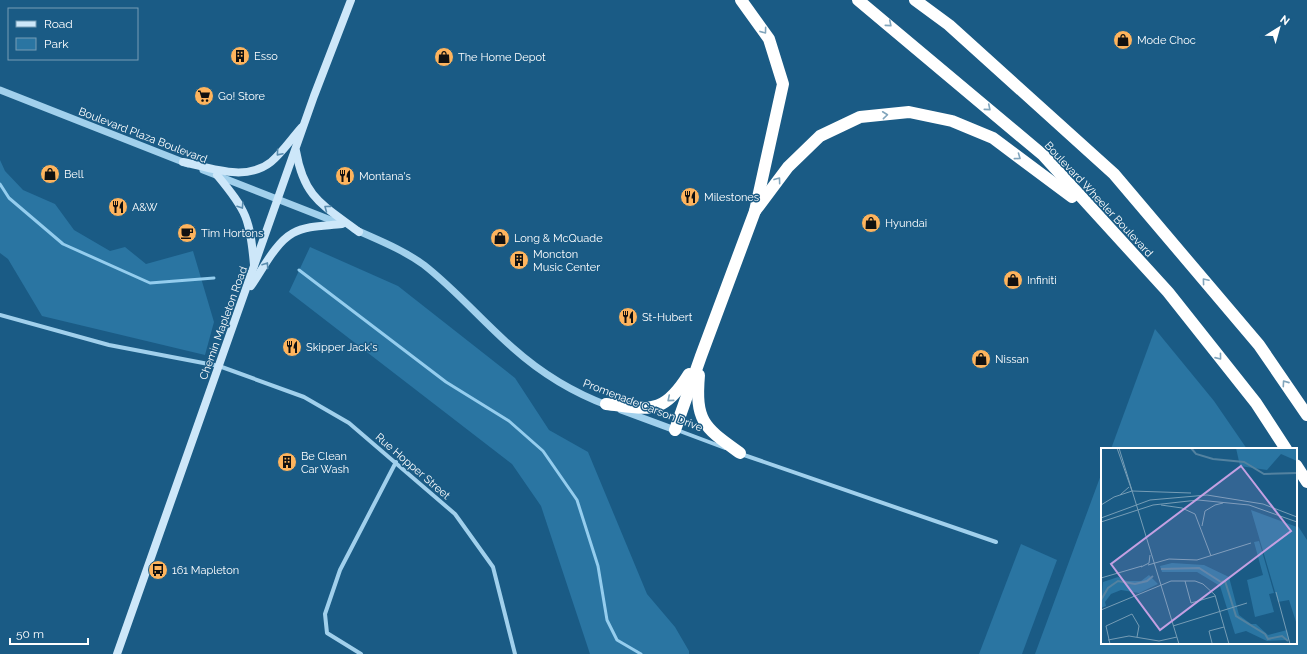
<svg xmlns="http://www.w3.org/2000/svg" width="1307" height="654" font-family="Raleway,sans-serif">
<rect width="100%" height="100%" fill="#1a5b85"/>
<g fill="#2a75a2">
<polygon points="0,160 5,171 23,190 55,204 74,230 110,251 125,247 146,264 193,251 214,322 205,355 42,316 8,259 0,253"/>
<polygon points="310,247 398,286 515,378 549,430 588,452 647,594 675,627 689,651 689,654 590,654 541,506 512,464 289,292"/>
<polygon points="1155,329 1214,401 1247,449 1111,449"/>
<polygon points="1102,472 1102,643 1296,643 1296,523 1307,540 1307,654 1035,654"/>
<polygon points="1021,544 1057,560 1022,654 979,654"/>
</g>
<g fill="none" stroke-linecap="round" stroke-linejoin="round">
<g stroke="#94cdee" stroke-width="3">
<polyline points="0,184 9,198 63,244 150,283 214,278"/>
<polyline points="299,270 446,382 509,421 543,451 577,500 598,566 607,620 617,640 641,654"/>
</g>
<g stroke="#a1d0ec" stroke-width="4">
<polyline points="0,315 109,345 219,366 304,397 349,423 455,514 493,567 515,654"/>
<polyline points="677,430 725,448"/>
<polyline points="741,454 996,542"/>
<polyline points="361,654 327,633 325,614 340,570 396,462"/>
</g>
<g stroke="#a1d0ec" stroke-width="7">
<polyline points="0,90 188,164"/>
<polyline points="203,170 341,224"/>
<path d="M354,229C378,240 402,249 424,265C456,290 483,322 513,348C541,373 574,393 609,406"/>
<polyline points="621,410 675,430"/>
</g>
<g stroke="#cde7f9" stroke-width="8">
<path d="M296,151C304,198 323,205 359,232"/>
<path d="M183,162C211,168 246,182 271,162C282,153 292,138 302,127"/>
<path d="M217,175C247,211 250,219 254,265"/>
<path d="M251,286C263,269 275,243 293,233C307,225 327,226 342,224"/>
<polyline points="117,654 314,96 351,0"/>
</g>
<g stroke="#fff" stroke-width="12">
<polyline points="858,0 1043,155 1168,292 1256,403 1286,449"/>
<polyline points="915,0 949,25 1114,174 1259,345 1307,415"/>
<polyline points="755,211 788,167 820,136 860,117 909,112 952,121 993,138 1072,197"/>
<path d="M699,375C695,422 704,427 740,453"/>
<path d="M606,404C650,409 663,416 689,374"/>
<polyline points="675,430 701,356 755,211 783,84 769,39 741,0"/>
<polyline points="1296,465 1307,482"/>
</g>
</g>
<defs><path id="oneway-chevron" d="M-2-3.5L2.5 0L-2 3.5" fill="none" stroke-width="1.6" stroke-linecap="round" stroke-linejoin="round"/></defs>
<g stroke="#81a5bc">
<use href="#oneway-chevron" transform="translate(889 24) rotate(40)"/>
<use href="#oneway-chevron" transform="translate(764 31) rotate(54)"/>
<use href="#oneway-chevron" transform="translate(988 108) rotate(40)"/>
<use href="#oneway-chevron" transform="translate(885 115) rotate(-6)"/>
<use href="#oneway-chevron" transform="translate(1018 157) rotate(36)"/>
<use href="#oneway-chevron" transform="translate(778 180) rotate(-54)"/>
<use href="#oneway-chevron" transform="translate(1205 281) rotate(-130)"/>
<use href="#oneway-chevron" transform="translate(1219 357) rotate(51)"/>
<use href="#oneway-chevron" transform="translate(1285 383) rotate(-125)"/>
<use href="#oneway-chevron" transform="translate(670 399) rotate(140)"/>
</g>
<g stroke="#598cae">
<use href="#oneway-chevron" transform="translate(279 153) rotate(131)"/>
<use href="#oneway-chevron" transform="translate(241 206) rotate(57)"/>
<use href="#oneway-chevron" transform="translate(327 208) rotate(-143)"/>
<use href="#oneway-chevron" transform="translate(266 265) rotate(-56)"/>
</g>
<defs>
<g id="shop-disc" transform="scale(1)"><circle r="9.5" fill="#feb45d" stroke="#1a5b85"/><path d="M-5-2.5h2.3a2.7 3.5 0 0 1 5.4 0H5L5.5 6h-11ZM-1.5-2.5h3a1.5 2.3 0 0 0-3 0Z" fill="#111"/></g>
<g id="building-disc" transform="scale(1)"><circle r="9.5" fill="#feb45d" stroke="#1a5b85"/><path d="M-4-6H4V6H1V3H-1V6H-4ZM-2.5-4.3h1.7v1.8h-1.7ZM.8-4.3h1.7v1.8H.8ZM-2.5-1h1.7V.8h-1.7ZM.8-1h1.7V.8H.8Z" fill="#111"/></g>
<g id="supermarket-disc" transform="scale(1)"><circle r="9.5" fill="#feb45d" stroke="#1a5b85"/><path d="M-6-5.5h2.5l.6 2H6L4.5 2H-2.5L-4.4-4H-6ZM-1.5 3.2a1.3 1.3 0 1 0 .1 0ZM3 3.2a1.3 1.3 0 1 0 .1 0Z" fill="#111"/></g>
<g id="restaurant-disc" transform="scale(1)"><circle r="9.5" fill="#feb45d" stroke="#1a5b85"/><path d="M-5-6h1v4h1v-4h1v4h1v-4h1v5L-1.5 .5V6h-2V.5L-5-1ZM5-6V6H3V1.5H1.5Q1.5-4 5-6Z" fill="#111"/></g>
<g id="cafe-disc" transform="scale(1)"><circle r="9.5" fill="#feb45d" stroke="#1a5b85"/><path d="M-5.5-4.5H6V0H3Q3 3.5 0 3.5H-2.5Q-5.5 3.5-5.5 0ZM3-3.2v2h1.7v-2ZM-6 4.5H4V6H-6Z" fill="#111"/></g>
<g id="bus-disc" transform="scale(1)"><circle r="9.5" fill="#feb45d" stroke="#1a5b85"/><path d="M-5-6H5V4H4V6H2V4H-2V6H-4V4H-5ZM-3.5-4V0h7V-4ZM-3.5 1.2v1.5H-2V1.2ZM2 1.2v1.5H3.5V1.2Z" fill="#111"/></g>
</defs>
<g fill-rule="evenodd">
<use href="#shop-disc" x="1123" y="40"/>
<use href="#building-disc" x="240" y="56"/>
<use href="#shop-disc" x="444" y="57"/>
<use href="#supermarket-disc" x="204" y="96"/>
<use href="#shop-disc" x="50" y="174"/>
<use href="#restaurant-disc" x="345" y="176"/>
<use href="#restaurant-disc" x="690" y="197"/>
<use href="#restaurant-disc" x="118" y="207"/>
<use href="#shop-disc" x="871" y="223"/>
<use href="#cafe-disc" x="187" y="233"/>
<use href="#shop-disc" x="500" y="238"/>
<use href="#building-disc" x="519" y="260"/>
<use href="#shop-disc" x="1013" y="280"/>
<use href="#restaurant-disc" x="628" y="317"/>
<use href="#restaurant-disc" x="292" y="347"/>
<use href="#shop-disc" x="981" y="359"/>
<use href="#building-disc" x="287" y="462"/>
<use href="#bus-disc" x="158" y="570"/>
</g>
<g text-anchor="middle" stroke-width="3" stroke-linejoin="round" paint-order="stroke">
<g font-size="11" fill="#fff" stroke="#1a5b85" text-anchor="start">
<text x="1137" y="44">Mode Choc</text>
<text x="254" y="60">Esso</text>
<text x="458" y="61">The Home Depot</text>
<text x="218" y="100">Go! Store</text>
<text x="64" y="178">Bell</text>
<text x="359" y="180">Montana's</text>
<text x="704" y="201">Milestones</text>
<text x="132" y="211">A&amp;W</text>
<text x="885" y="227">Hyundai</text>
<text x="201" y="237">Tim Hortons</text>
<text x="514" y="242">Long &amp; McQuade</text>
<text x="533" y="258">Moncton<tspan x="533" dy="13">Music Center</tspan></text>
<text x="1027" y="284">Infiniti</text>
<text x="642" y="321">St-Hubert</text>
<text x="306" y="351">Skipper Jack's</text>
<text x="995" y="363">Nissan</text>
<text x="301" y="460">Be Clean<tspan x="301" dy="13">Car Wash</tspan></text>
<text x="172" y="574">161 Mapleton</text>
</g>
<g font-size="11" fill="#fff" stroke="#1a5b85">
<text transform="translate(143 135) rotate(21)" y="4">Boulevard Plaza Boulevard</text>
<text transform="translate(1099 199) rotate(47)" y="4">Boulevard Wheeler Boulevard</text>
<text transform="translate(223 323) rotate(-70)" y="4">Chemin Mapleton Road</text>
<text transform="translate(643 405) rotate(21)" y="4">Promenade Carson Drive</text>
<text transform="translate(413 466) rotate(41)" y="4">Rue Hopper Street</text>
</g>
</g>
<g transform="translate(1101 448)">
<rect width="196" height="196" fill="#1a5b85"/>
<path d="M135,0H196V13L180,6L166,22L139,18ZM150,62L196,79V177L188,152L177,154ZM158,93L173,145L168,146L173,164L154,169L146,132L162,127L153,94ZM71,115L103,117L128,129L138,167L150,176H155L167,187L186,182L188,192L166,193L145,183L134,186L119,138L96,124H61L59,118ZM48,127L57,136L38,145L20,142L10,146L4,154L5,158L0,160L2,134L17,129L26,133H40Z" fill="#2a75a2"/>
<path fill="none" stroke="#5382a0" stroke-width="2" d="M90,0L95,6L112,11L143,14L163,26L196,25M60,121L98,120L120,134L124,133L135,168L164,186L167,191L181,188L187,193M0,152L7,140L17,133L34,136L46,133L52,128"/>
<path fill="none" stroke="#769db6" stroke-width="1" d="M16,0L31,43M18,0L78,196M31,43L90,45M19,47L28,39M0,57L13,49L31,43M60,57L81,60L94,66L110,108M0,70L49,52L106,47L162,56L196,69M0,74L52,57L97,52L148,57L196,74M101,78L104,63L114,57L122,55M47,117L68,111L96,112L150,95M40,119L48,115L49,107M0,130L41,118M84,133L90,155L114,148M175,144L189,196M0,162L70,133H94L102,136L114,147L128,196M72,178L146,155M7,192L28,188L58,193L76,189M111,195L108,183L123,179M9,196L5,178L31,166L38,178L36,189"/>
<path fill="#c4a0e2" fill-opacity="0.15" stroke="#c4a0e2" stroke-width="2" d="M140,18L190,83L59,182L10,116Z"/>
<rect width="196" height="196" fill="none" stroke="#fff" stroke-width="2"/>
</g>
<rect x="8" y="8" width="130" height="52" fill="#1a5b85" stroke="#769db6"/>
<rect x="16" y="21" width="20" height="6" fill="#cde7f9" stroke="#769db6"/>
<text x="44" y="28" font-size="12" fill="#ffffff">Road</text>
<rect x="16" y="38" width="20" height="12" fill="#2a75a2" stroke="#769db6"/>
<text x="44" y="48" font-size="12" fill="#ffffff">Park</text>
<g transform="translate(1279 28) rotate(37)" stroke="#1a5b85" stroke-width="3" paint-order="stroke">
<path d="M0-3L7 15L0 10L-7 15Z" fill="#ffffff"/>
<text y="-6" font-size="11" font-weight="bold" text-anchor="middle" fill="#ffffff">N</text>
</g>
<path d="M10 638v6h78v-6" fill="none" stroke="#ffffff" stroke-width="2"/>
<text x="16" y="638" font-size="12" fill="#ffffff" stroke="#1a5b85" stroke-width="3" paint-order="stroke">50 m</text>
</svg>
